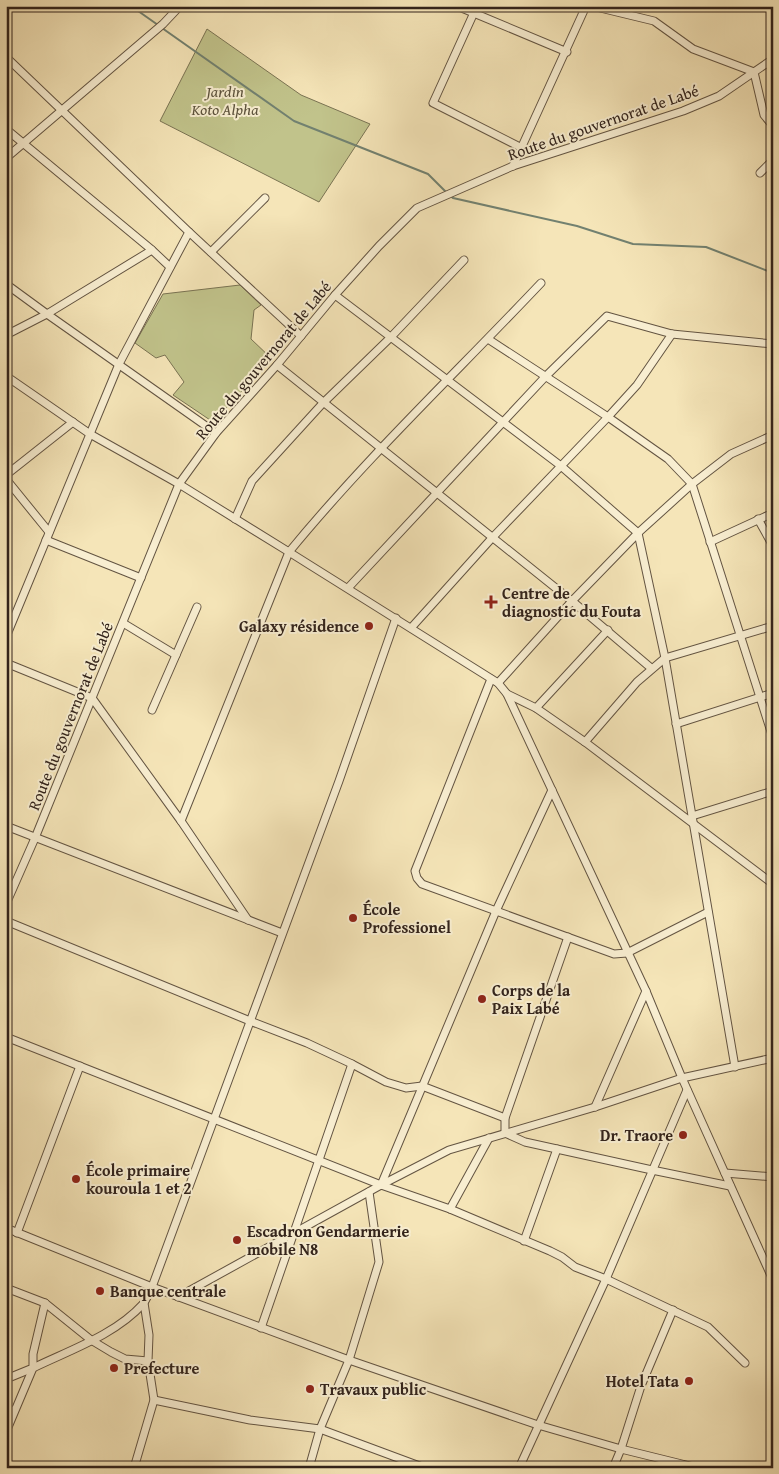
<svg xmlns="http://www.w3.org/2000/svg" width="779" height="1474" font-family="'Gentium Book Plus',serif">
<rect width="100%" height="100%" fill="#f5e5b8"/>
<filter id="stains"><feTurbulence type="fractalNoise" baseFrequency=".004" numOctaves="4"/><feColorMatrix values="0 0 0 0 .2 0 0 0 0 .09 0 0 0 0 .02 0 0 0 .5 -.17"/></filter>
<radialGradient id="worn" r=".72"><stop offset=".6" stop-color="#630" stop-opacity="0"/><stop offset="1" stop-color="#630" stop-opacity=".3"/></radialGradient>
<g fill="#c1c38b" stroke="#7a7353">
<polygon points="207,29 301,95 370,124 319,202 160,121"/>
<polygon points="240,285 261,305 254,310 251,339 272,359 213,422 173,395 184,382 165,355 156,358 135,343 163,294"/>
</g>
<g fill="none" stroke-linecap="round" stroke-linejoin="round">
<g stroke="#728170" stroke-width="2">
<polyline points="131,6 158,25"/>
<polyline points="162,28 294,121 428,174 447,193"/>
<polyline points="451,196 453,198 577,226 633,244 706,247 773,273"/>
</g>
<g stroke="#635442" stroke-width="9">
<g id="minor">
<polyline points="457,6 567,52"/>
<polyline points="477,6 433,103 522,148"/>
<polyline points="592,6 654,21 693,49 754,72 764,115 773,126"/>
<polyline points="6,57 189,232 301,336"/>
<polyline points="6,129 152,250 170,267"/>
<polyline points="6,158 163,24 180,6"/>
<polyline points="513,166 586,6"/>
<polyline points="760,173 773,160"/>
<polyline points="211,252 265,198"/>
<polyline points="6,284 47,314 216,433"/>
<polyline points="335,295 561,466 638,533 665,658 735,1067"/>
<polyline points="6,335 47,314 152,250"/>
<polyline points="488,339 608,417 668,459 692,484 773,738"/>
<polyline points="277,365 572,601 651,668"/>
<polyline points="6,376 90,434 179,484 289,552 498,683 507,694 646,991 682,1078 773,1280"/>
<polyline points="6,475 73,422"/>
<polyline points="6,479 49,532"/>
<polyline points="235,519 252,481 323,403 391,337 464,260"/>
<polyline points="758,519 773,546"/>
<polyline points="46,540 141,578"/>
<polyline points="710,542 773,513"/>
<polyline points="348,588 546,376 607,316 672,334 773,344"/>
<polyline points="123,623 176,655"/>
<polyline points="411,628 492,538 608,417 637,385 672,334"/>
<polyline points="6,637 119,364 189,232"/>
<polyline points="6,663 92,698 181,821 248,920"/>
<polyline points="491,679 415,871 417,878 422,884 614,954 627,953 708,912"/>
<polyline points="498,683 572,601 638,533 692,484 731,454 773,435"/>
<polyline points="507,694 536,708 585,742 773,884"/>
<polyline points="536,708 608,630"/>
<polyline points="152,710 197,607"/>
<polyline points="676,724 773,693"/>
<polyline points="585,742 637,682 665,658 773,626"/>
<polyline points="692,816 773,791"/>
<path d="M181,821L289,552C367,457 457,372 541,283"/>
<polyline points="6,826 282,933"/>
<polyline points="6,904 35,838 179,484 216,433 277,365 335,295 379,246 417,208 513,166 683,111 719,96 773,59"/>
<polyline points="6,921 250,1021 307,1043 352,1064 386,1082 406,1088 422,1086 505,1118"/>
<polyline points="568,937 505,1118 505,1133 525,1142 652,1170 730,1186"/>
<polyline points="6,1037 381,1185 450,1209 550,1251 562,1257 575,1267 606,1279 708,1327 745,1363"/>
<polyline points="595,1107 646,991"/>
<polyline points="725,1173 773,1177"/>
<polyline points="381,1185 496,911 552,790"/>
<polyline points="450,1209 489,1138"/>
<polyline points="6,1228 152,1287 349,1360 538,1425 621,1449 698,1468"/>
<polyline points="17,1233 80,1066"/>
<polyline points="524,1241 557,1149"/>
<polyline points="6,1288 45,1303 91,1340 111,1352 125,1359 148,1361 154,1400 134,1468"/>
<polyline points="178,1297 381,1185 449,1150 595,1107 682,1078 773,1058"/>
<polyline points="144,1303 149,1335 148,1361"/>
<polyline points="261,1328 352,1064"/>
<polyline points="6,1379 33,1368 33,1354 45,1303"/>
<polyline points="154,1400 250,1420 320,1429 425,1468"/>
<polyline points="6,1408 14,1411"/>
<path d="M6,1432L33,1368C70,1350 115,1335 143,1304C147,1299 149,1292 152,1287L339,781L396,618"/>
<polyline points="309,1468 320,1429 349,1360 379,1262 369,1192"/>
<polyline points="519,1468 606,1279 687,1090"/>
<polyline points="613,1468 621,1449 641,1386 673,1310"/>
</g>
</g>
<use href="#minor" stroke="#f8eed1" stroke-width="7"/>
</g>
<g fill="#8f2418" stroke="#f8eed1" stroke-width="2">
<path d="M488.5 594.5h5v5h5v5h-5v5h-5v-5h-5v-5h5z"/>
<circle cx="369" cy="626" r="5"/>
<circle cx="353" cy="918" r="5"/>
<circle cx="482" cy="999" r="5"/>
<circle cx="683" cy="1135" r="5"/>
<circle cx="76" cy="1179" r="5"/>
<circle cx="237" cy="1240" r="5"/>
<circle cx="100" cy="1291" r="5"/>
<circle cx="114" cy="1368" r="5"/>
<circle cx="689" cy="1381" r="5"/>
<circle cx="310" cy="1389" r="5"/>
</g>
<g text-anchor="middle" stroke-width="4" stroke-linejoin="round" paint-order="stroke">
<g font-size="16" font-style="italic" fill="#5d533d" stroke="#f8eed1">
<text x="225" y="97">Jardin<tspan x="225" dy="18">Koto Alpha</tspan></text>
</g>
<g font-size="16" fill="#32231b" stroke="#f8eed1">
<text transform="translate(603 122) rotate(-19)" y="6">Route du gouvernorat de Labé</text>
<text transform="translate(263 360) rotate(-50)" y="6">Route du gouvernorat de Labé</text>
<text transform="translate(70 716) rotate(-68)" y="6">Route du gouvernorat de Labé</text>
</g>
<g font-size="16" font-weight="bold" fill="#32231b" stroke="#f8eed1" text-anchor="start">
<text x="502" y="599">Centre de<tspan x="502" dy="18">diagnostic du Fouta</tspan></text>
<text x="359" y="632" text-anchor="end">Galaxy résidence</text>
<text x="363" y="915">École<tspan x="363" dy="18">Professionel</tspan></text>
<text x="492" y="996">Corps de la<tspan x="492" dy="18">Paix Labé</tspan></text>
<text x="673" y="1141" text-anchor="end">Dr. Traore</text>
<text x="86" y="1176">École primaire<tspan x="86" dy="18">kouroula 1 et 2</tspan></text>
<text x="247" y="1237">Escadron Gendarmerie<tspan x="247" dy="18">mobile N8</tspan></text>
<text x="110" y="1297">Banque centrale</text>
<text x="124" y="1374">Prefecture</text>
<text x="679" y="1387" text-anchor="end">Hotel Tata</text>
<text x="320" y="1395">Travaux public</text>
</g>
</g>
<rect width="779" height="1474" fill="none" stroke="#f5e5b8" stroke-width="25"/>
<rect x="8" y="8" width="764" height="1459" fill="none" stroke="#32231b" stroke-width="2.5"/>
<rect x="12" y="12" width="754" height="1449" fill="none" stroke="#32231b"/>
<rect width="100%" height="100%" filter="url(#stains)"/>
<rect width="100%" height="100%" fill="url(#worn)"/>
</svg>
